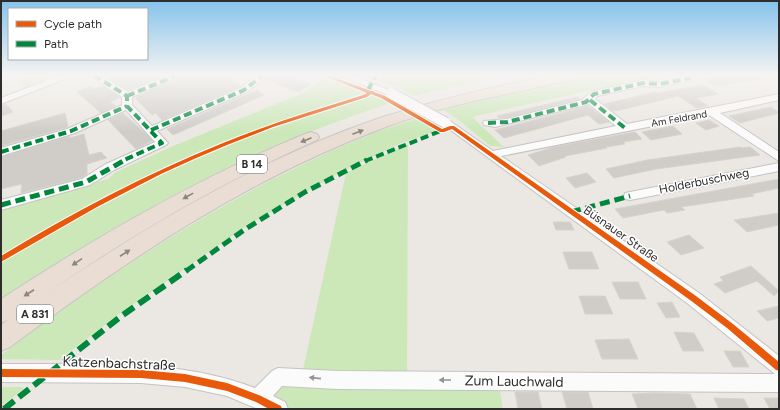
<svg xmlns="http://www.w3.org/2000/svg" width="780" height="410" font-family="Figtree,sans-serif">
<rect width="100%" height="100%" fill="#ebe7e2"/>
<g fill="#cce8b9">
<polygon points="16,75 63,75 26,90"/>
<polygon points="378,75 504,75 414,96 400,88 380,82 382,77"/>
<polygon points="598,75 670,75 582,92 472,117 504,147 490,146 460,121 443,110 501,95"/>
<path d="M325,77L365,91L366,93L363,96C332,106 301,115 271,126C177,159 86,205 1,257V207L108,179L116,172L173,146L303,93Z"/>
<path d="M375,95L391,103C308,130 227,165 151,208C100,236 51,268 1,299V261C93,206 189,156 291,122C318,112 347,101 375,95Z"/>
<path d="M418,118L436,131L399,144L339,173L242,229L118,315L59,360L1,359V355C88,289 176,229 273,179C319,156 368,133 418,118Z"/>
<polygon points="408,144 407,380 498,380 503,409 278,409 258,399 303,370 346,173"/>
<polygon points="1,387 21,387 24,388 1,407"/>
</g>
<g fill="#d0cdc9" stroke="#d6d3ce">
<polygon points="103,75 165,75 128,90"/>
<polygon points="183,75 224,75 241,86 162,120 156,113 152,115 135,98"/>
<polygon points="269,75 285,75 311,84 299,92 265,79"/>
<polygon points="724,75 760,75 760,79 716,86 705,80"/>
<polygon points="703,85 718,94 696,98 708,106 697,108 678,96 620,110 613,111 604,104 655,92 657,93"/>
<polygon points="91,86 95,89 103,86 120,97 110,102 116,106 101,113 77,92"/>
<polygon points="257,90 264,95 173,135 167,129"/>
<polygon points="577,97 580,99 507,118 499,118 497,116"/>
<polygon points="6,104 13,112 1,116 1,106"/>
<polygon points="588,106 609,122 599,124 588,115 504,138 495,130"/>
<polygon points="771,107 779,113 740,123 729,116"/>
<polygon points="65,113 68,127 1,146 1,131"/>
<polygon points="123,113 149,137 152,141 136,149 108,120"/>
<polygon points="709,120 719,126 706,130 696,123"/>
<polygon points="673,126 682,134 651,140 642,132"/>
<polygon points="635,132 642,139 623,142 625,144 606,147 607,148 565,156 566,157 539,166 528,155 554,147"/>
<polygon points="84,134 89,155 101,152 107,158 87,164 87,174 81,178 21,193 22,184 1,189 1,157 70,136 70,138"/>
<polygon points="740,147 742,148 750,147 760,155 656,169 614,178 606,169 647,160"/>
<polygon points="587,173 596,182 575,188 566,178"/>
<polygon points="779,179 779,188 752,194 754,196 681,207 685,210 667,213 664,210 623,218 615,209"/>
<polygon points="779,213 779,225 747,232 734,220"/>
<polygon points="553,222 570,222 574,230 556,230"/>
<polygon points="689,235 704,248 681,255 667,242"/>
<polygon points="563,252 592,252 599,269 569,269"/>
<polygon points="751,266 779,291 774,296 757,281 725,293 714,284 723,281 720,277"/>
<polygon points="612,282 638,282 646,299 620,299"/>
<polygon points="579,296 605,296 613,314 585,314"/>
<polygon points="672,302 680,317 666,318 657,303"/>
<polygon points="779,306 779,318 767,321 757,311"/>
<polygon points="674,332 694,333 704,351 683,351"/>
<polygon points="629,339 638,359 602,359 595,340"/>
<polygon points="724,351 740,351 749,367 733,367"/>
<polygon points="515,392 538,392 542,409 518,409"/>
<polygon points="562,392 588,392 593,409 567,409"/>
<polygon points="653,393 690,394 697,409 638,409 632,394"/>
<polygon points="714,398 744,399 749,409 719,409"/>
<polygon points="764,398 779,398 779,409 770,409"/>
</g>
<g fill="none" stroke-linecap="round" stroke-linejoin="round">
<g stroke="#c4c3c3" stroke-width="2">
<g id="minor">
<polygon points="61,75 75,75 1,104 1,98"/>
<polygon points="89,75 100,75 128,92 169,75 182,75 132,97 132,105 152,126 241,88 257,75 268,75 247,92 157,131 168,143 166,145 114,170 90,185 1,210 1,200 82,179 106,164 155,142 126,110 75,133 1,156 1,148 67,129 122,105 122,97"/>
<polygon points="339,75 352,75 396,93 394,95 388,95"/>
<path d="M685,75H695L692,80L689,81L659,87L643,86L597,96L595,99L627,124L779,94V100L720,113L779,152V161L709,115L501,156L699,293L779,356V392L338,389L282,386L273,396L285,402L288,409H258L227,396L185,387L141,383L1,382V364C87,365 173,357 255,388L272,371L278,368L338,371L775,374L687,303L441,123L446,120L450,121L493,151L616,126L589,104L495,127L484,125L483,123L484,121L507,119L582,100L591,92L594,91L643,80L659,81Z"/>
<polygon points="779,163 779,171 630,200 625,199 624,196 625,193 630,192"/>
</g>
</g>
<g stroke="#c6c4c3" stroke-width="2">
<path id="highway" d="M553,75H580L578,78C514,94 448,103 386,127C248,178 127,260 10,347L1,351V325L8,320L1,323V299C98,236 198,178 305,134L311,132L317,134L319,137L317,140C220,183 131,235 44,295C149,225 257,160 377,119C434,100 493,87 553,75Z"/>
</g>
<use href="#minor" fill="#fcfbfb" fill-rule="evenodd"/>
<use href="#highway" fill="#eaded4" fill-rule="evenodd"/>
<g stroke="#c4c3c3" stroke-width="12" stroke-linecap="butt">
<polyline id="minor-bridge" points="391,93 446,123"/>
</g>
<use href="#minor-bridge" stroke="#fcfbfb" stroke-width="10"/>
<g stroke="#00873e" stroke-width="4" stroke-dasharray="8 4" stroke-linecap="butt">
<polyline points="94,75 127,96 127,106 162,143 122,161"/>
<polyline points="368,90 376,75"/>
<polyline points="127,96 177,75"/>
<polyline points="590,100 625,128"/>
<polyline points="488,123 507,122 586,102 594,94 643,83 659,84 689,78 690,75"/>
<polyline points="151,130 244,90 263,75"/>
<polyline points="1,152 71,131 127,106"/>
<polyline points="365,161 443,130"/>
</g>
<g stroke="#00873e" stroke-width="5" stroke-dasharray="10 5" stroke-linecap="butt">
<polyline points="1,205 86,182 125,160"/>
<polyline points="571,212 630,196"/>
<polyline points="186,271 244,230 305,192 367,160"/>
</g>
<polyline stroke="#00873e" stroke-width="6" stroke-dasharray="13 6" stroke-linecap="butt" points="4,409 120,317 187,270"/>
<g stroke="#fff" stroke-width="2">
<g id="cycleway">
<path d="M322,75H328L371,91H374V92L385,96L442,129L450,126H454L696,296L733,324L779,362V371L776,370L727,328L690,300L452,129L444,132H440L381,98L371,94L367,97L273,127L227,145L194,159L161,174L97,207L1,262V256C72,213 146,174 223,143C269,124 316,110 363,95L367,93Z"/>
<polygon points="1,369 141,370 185,374 227,383 261,396 281,406 282,409 269,409 256,402 227,391 185,382 141,378 1,377"/>
</g>
</g>
<use href="#cycleway" fill="#e8590c" fill-rule="evenodd"/>
</g>
<defs><path id="oneway-solid" d="M-6-.8H1V-3.2L6.5 0L1 3.2V.8H-6Z"/></defs>
<g fill="#8c8680">
<use href="#oneway-solid" transform="translate(358 132) rotate(-21)"/>
<use href="#oneway-solid" transform="translate(306 140) rotate(157)"/>
<use href="#oneway-solid" transform="translate(188 196) rotate(151)"/>
<use href="#oneway-solid" transform="translate(125 253) rotate(-33)"/>
<use href="#oneway-solid" transform="translate(77 262) rotate(146)"/>
<use href="#oneway-solid" transform="translate(29 293) rotate(147)"/>
</g>
<g fill="#949494">
<use href="#oneway-solid" transform="translate(315 378) rotate(-174)"/>
<use href="#oneway-solid" transform="translate(445 380) rotate(180)"/>
</g>
<linearGradient id="sky" x2="0" y2="1"><stop stop-color="#85c2ec"/><stop offset="0.57" stop-color="#f6f4f2"/><stop offset="1" stop-color="#f6f4f2" stop-opacity="0"/></linearGradient>
<rect width="780" height="132" fill="url(#sky)"/>
<g text-anchor="middle" stroke-width="3" stroke-linejoin="round" paint-order="stroke">
<g font-size="10" fill="#2d2d2d" stroke="#fff">
<text transform="translate(679 118) rotate(-10)" y="4">Am Feldrand</text>
</g>
<g fill="#fff" stroke="#6c6c6c" stroke-width="1">
<rect x="237" y="155" width="30" height="18" rx="3"/>
<rect x="17" y="305" width="36" height="18" rx="3"/>
</g>
<g font-size="11" font-weight="bold" fill="#2d2d2d">
<text x="252" y="168">B 14</text>
<text x="35" y="318">A 831</text>
</g>
<g font-size="12" fill="#2d2d2d" stroke="#fff">
<text transform="translate(704 181) rotate(-11)" y="4">Holderbuschweg</text>
<text transform="translate(621 234) rotate(35)" y="4">Büsnauer Straße</text>
</g>
<g font-size="14" fill="#2d2d2d" stroke="#fff">
<text transform="translate(119 363) rotate(2)" y="5">Katzenbachstraße</text>
<text transform="translate(514 381) rotate(1)" y="5">Zum Lauchwald</text>
</g>
</g>
<rect width="780" height="410" fill="none" stroke="#2d2d2d" stroke-width="4"/>
<rect x="8" y="8" width="140" height="52" fill="#ffffff" stroke="#ababab"/>
<rect x="16" y="21" width="20" height="6" fill="#e8590c" stroke="#ababab"/>
<text x="44" y="28" font-size="12" fill="#2d2d2d">Cycle path</text>
<rect x="16" y="41" width="20" height="6" fill="#00873e" stroke="#ababab"/>
<text x="44" y="48" font-size="12" fill="#2d2d2d">Path</text>
</svg>
